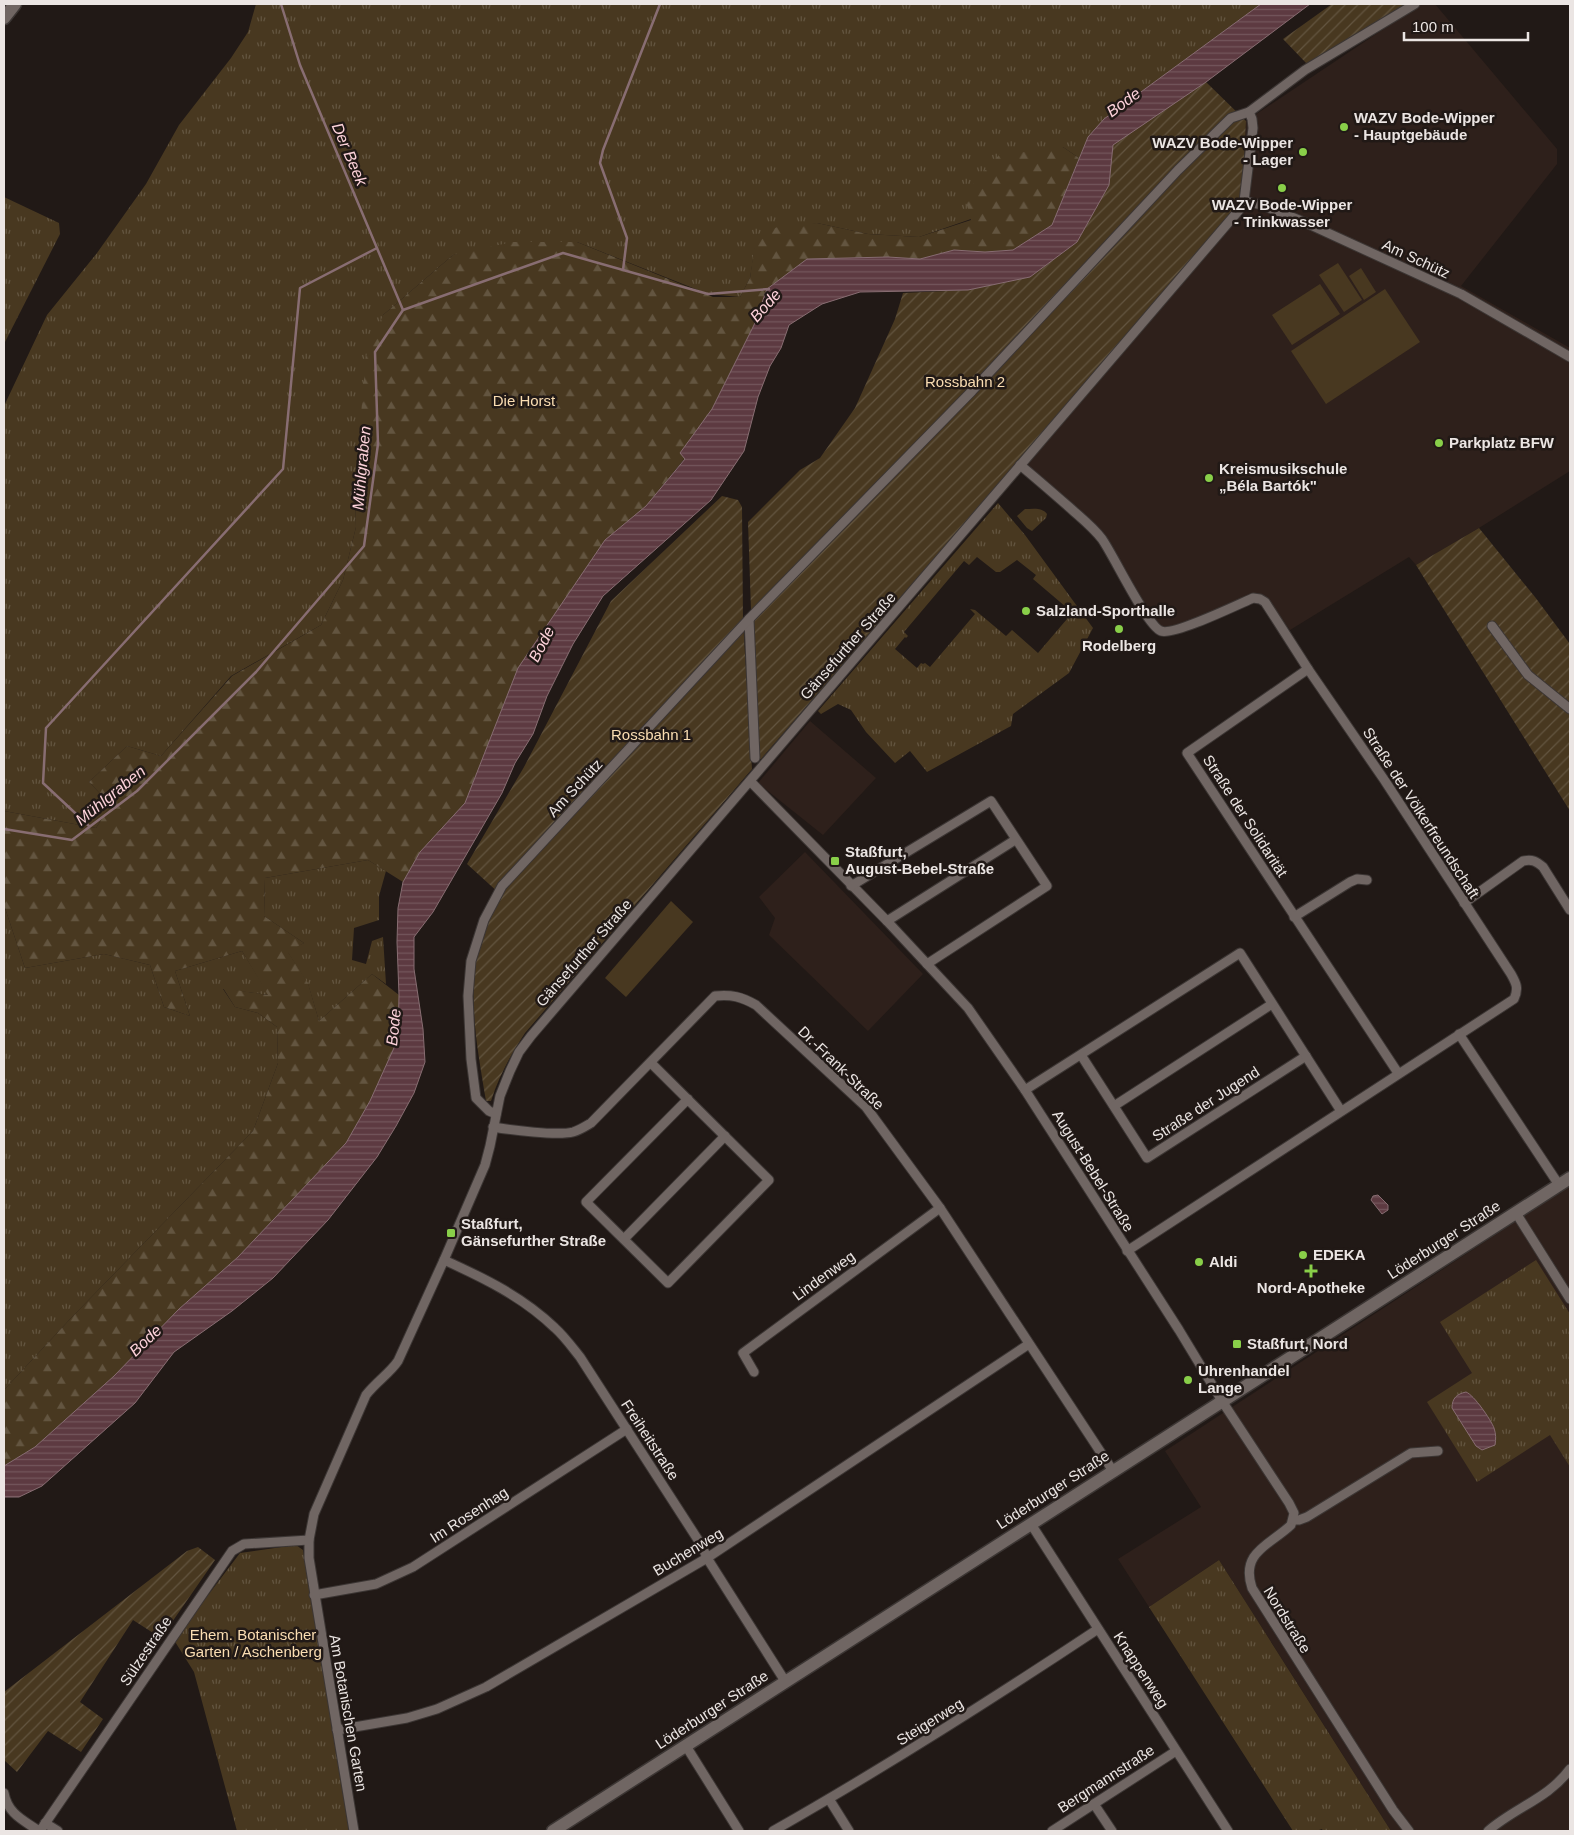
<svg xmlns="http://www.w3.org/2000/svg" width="1574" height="1835" font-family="Helvetica,sans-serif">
<defs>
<pattern id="grass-tufts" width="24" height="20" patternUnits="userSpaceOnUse" patternTransform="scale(1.25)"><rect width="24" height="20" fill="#483820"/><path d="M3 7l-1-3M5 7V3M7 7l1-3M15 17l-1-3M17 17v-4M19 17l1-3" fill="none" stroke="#635540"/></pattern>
<pattern id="forest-firs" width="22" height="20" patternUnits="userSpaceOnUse" patternTransform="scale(1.25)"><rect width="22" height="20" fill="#483820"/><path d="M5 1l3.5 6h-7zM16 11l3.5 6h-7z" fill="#635540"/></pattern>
<pattern id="garden-furrows" width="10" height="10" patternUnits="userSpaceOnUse" patternTransform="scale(1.25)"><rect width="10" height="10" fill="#483820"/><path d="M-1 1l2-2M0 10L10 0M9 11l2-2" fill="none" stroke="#635540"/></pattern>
<pattern id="water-rules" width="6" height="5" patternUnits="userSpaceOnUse" patternTransform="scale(1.25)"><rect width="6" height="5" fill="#5d3a41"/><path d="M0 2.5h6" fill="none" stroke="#74565c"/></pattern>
</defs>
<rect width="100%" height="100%" fill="#211916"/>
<g fill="#2e201b">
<polygon points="1421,4 1435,4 1557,149 1557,164 1461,286 1570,348 1570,471 1479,528 1416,565 1409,557 1290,630 1267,598 1257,594 1168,629 1160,626 1151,616 1113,548 1089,520 1018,459 1239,205 1242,194 1246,121"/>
<polygon points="810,721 876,778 823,835 758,783"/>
<polygon points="805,852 923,974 868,1031 769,935 775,918 759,897"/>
<polygon points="1570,1186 1570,1831 1391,1831 1219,1560 1149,1607 1118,1559 1201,1507 1165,1451"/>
</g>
<g fill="url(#grass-tufts)" fill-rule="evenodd">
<polygon points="256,4 1261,4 1104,119 1088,137 1079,158 1063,147 971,219 919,237 868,234 817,223 757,235 750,278 740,297 708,294 577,242 453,255 383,315 355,486 356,527 343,580 321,625 231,676 161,756 127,746 89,782 111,805 96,828 4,811 4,406 47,315 97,253 146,184 179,125 231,58 248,32"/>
<polygon points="4,197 59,223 60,234 4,344"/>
<path d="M998,503L1025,535L1093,628L1069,673L1013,714L1011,726L927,772L910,751L895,763L866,732L851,710L838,704L821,714L818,711ZM977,557L996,572H1000L1017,560L1036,575L1033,579L1066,607L1061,613L1067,619L1038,653L1012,630L1006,636L975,610L970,609L975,614L930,667L925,663L923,664L921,663L917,668L895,649L905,637L906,638L908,636L904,632L964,561L969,565Z"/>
<path d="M1025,509C1033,509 1042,507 1047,514L1046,518L1032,531L1027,528L1017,516Z"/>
<polygon points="368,860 386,871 379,896 379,920 354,928 352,960 366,964 372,941 383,937 386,984 372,974 319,1021 308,984 287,951 304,943 264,916 265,878"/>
<polygon points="4,905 25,968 104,954 150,965 164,1007 190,1016 175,971 242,951 269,995 223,989 235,1007 258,1013 277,1027 278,1063 253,1131 72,1317 4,1390"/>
<polygon points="1536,1260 1570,1314 1570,1467 1550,1435 1477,1482 1427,1402 1472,1373 1440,1322"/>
<polygon points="296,1545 303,1550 349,1831 237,1831 194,1672 174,1640 240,1553"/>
<polygon points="1219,1560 1370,1798 1391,1831 1323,1831 1322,1829 1316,1831 1293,1831 1149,1607"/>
</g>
<polygon fill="url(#forest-firs)" points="1063,147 1079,158 1052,225 1013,250 985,252 954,250 920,259 888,257 807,259 767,289 754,325 712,409 680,453 685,458 646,506 605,540 518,668 465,803 420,852 403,882 368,860 265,878 264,916 304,943 288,952 308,983 319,1021 372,974 399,995 398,1039 370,1101 346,1143 238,1257 179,1309 114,1376 35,1447 4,1466 4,1390 72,1317 253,1131 278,1063 277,1027 258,1013 235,1007 223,988 268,995 242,951 175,971 190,1016 164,1007 150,965 104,954 25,968 4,905 4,811 96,828 111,805 89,782 127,746 161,756 232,676 321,625 343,580 356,527 355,486 366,356 383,315 453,255 512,242 577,242 713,297 740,297 750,278 756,235 783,225 817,223 868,234 919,237 971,220 964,194 999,155"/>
<g fill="url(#garden-furrows)">
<polygon points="1332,4 1408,4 1307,64 1283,39"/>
<polygon points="1206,82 1246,121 1242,194 1239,205 761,759 758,759 756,757 748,522 800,470 820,458 855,408 895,319 903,293 968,290 1030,277 1077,242 1109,185 1112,145"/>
<path d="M722,496L738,500L742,507L743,621L752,769L525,1033C511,1054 499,1076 491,1101H486C476,1041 464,980 485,921C489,912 495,903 500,894L467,864L524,767L611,601Z"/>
<polygon points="1479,528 1535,597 1570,644 1570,811 1416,565"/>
<polygon points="198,1547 215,1560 161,1638 133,1620 80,1702 103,1719 81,1752 48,1731 17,1772 4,1760 4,1692 187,1551"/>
</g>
<g fill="#483820">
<polygon points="1338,263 1362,300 1344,312 1319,275"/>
<polygon points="1361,268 1376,292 1364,300 1349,276"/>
<polygon points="1320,284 1340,314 1292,345 1272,315"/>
<polygon points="1385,289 1420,342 1326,404 1291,351"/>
<polygon points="671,901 693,922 626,997 605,978"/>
</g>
<g fill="url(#water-rules)" stroke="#886d72">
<polygon points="1261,4 1310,4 1206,82 1113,145 1109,185 1077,242 1030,277 968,290 860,292 822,304 789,325 781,348 770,366 758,397 744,451 711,500 603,596 573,644 547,696 533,734 515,763 502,793 433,912 414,937 414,969 423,1029 425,1062 414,1093 396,1126 377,1157 328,1220 273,1278 232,1311 174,1352 135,1403 42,1486 19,1497 4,1497 4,1466 35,1447 114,1376 179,1309 238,1257 346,1143 370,1101 398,1039 399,995 397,942 398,908 403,882 420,852 465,803 518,668 605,540 646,506 685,459 680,453 712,409 754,325 767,289 807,259 888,257 920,259 954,250 985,252 1013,250 1052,225 1088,137 1104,119"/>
<polygon points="1378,1195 1388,1205 1388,1210 1382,1214 1371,1200 1373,1196"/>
<path d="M1466,1392C1474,1395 1491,1420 1494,1428C1496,1434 1496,1439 1495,1445L1482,1450L1476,1446L1452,1408C1452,1398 1457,1394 1466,1392Z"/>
</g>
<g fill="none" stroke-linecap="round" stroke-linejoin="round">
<g stroke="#886d72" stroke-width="2.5">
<polyline points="281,4 300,65 403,310"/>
<polyline points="623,270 627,238 600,163 603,150 660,4"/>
<polyline points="89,826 43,783 46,728 283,469 300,288 377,248"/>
<polyline points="4,829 72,840 137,791 256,672 364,546 378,444 375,352 403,310 563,253 708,294 769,289"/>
</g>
<g stroke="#3c3634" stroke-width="11">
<g id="street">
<polyline points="1244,201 1262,205 1304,222 1461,294 1570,357"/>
<path d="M1020,465C1037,479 1053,493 1069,507C1080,517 1093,527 1102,539C1114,556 1147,626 1161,631C1173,636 1239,604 1253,598L1260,599L1265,602L1308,669L1385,781L1511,974C1516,983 1519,988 1514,999L1127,1251"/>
<polyline points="749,619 755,758"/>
<polyline points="1492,626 1528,675 1570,709"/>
<polyline points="1308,669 1187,753 1398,1073"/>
<path d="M750,781L887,921L968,1008L1025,1090L1179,1330L1222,1401L1289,1503L1294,1513L1291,1525C1270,1545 1240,1552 1252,1588L1393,1810L1409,1831"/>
<polyline points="851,886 991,801 1047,886 927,964"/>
<path d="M1464,903L1523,861C1532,859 1536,861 1543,867L1570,910"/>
<polyline points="1294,917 1350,882 1357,879 1367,880"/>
<polyline points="887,921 1015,840"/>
<polyline points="1459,1034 1559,1185"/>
<polyline points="1081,1055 1147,1158 1306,1056"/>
<polyline points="651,1063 769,1180 668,1283 586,1202 688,1099"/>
<polyline points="1025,1090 1240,953 1341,1111"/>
<polyline points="1114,1106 1272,1004"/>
<polyline points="496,1114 489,1111 476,1098 471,1059 468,996 471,961 484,920 502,886 749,619 972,391 1178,170 1231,118 1249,112 1305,70 1415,4"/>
<path d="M493,1127C511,1130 557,1136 573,1132C580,1130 586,1126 591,1123L715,996C731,994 742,997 756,1005L866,1107L940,1208L1113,1471"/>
<polyline points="1516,1213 1570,1299"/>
<polyline points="624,1239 725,1136"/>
<path d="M444,1260C484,1278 523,1297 555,1328C564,1336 572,1347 580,1357L702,1546L707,1558L785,1681"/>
<polyline points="754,1372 743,1353 940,1208"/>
<polyline points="1294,1520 1299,1520 1307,1517 1411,1453 1438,1451"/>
<polyline points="1031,1524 1228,1831"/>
<polyline points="314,1595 376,1584 413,1567 627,1429"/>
<polyline points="337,1730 407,1718 437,1709 486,1687 707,1558 1029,1344"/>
<polyline points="686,1746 739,1831"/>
<path d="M4,1793C8,1814 23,1820 39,1831"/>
<polyline points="829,1799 849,1831"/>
<polyline points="1094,1804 1112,1831"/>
<polyline points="45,1823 58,1831"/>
<polyline points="40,1831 232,1551 244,1544 309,1540"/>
<path d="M354,1831L309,1558V1540L314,1514L366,1395C376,1382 390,1373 398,1361L444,1260L485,1165L490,1146L500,1096L510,1071L519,1052L531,1036L1240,209L1244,201L1253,128L1252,119L1249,112"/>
<path d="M773,1831C884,1768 991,1700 1098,1629"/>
<polyline points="1052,1831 1176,1751"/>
<path d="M1488,1831C1514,1808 1549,1798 1570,1769"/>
</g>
</g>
<g stroke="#3c3634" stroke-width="15">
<g id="secondary">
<polyline points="4,18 15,4"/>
<polyline points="553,1831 1570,1178"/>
</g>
</g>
<use href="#street" stroke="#706663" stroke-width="9"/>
<use href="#secondary" stroke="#706663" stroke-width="12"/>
</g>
<g fill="#89cf49" stroke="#211916" stroke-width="2">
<circle cx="1344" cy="127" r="5"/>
<circle cx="1303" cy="152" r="5"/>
<circle cx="1282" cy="188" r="5"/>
<circle cx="1439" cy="443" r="5"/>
<circle cx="1209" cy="478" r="5"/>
<circle cx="1026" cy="611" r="5"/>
<circle cx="1119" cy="629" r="5"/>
<rect x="830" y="856" width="10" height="10" rx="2.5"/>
<rect x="446" y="1228" width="10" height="10" rx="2.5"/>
<circle cx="1303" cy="1255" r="5"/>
<circle cx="1199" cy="1262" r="5"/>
<path d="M1308.5 1263.5h5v5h5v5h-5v5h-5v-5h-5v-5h5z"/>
<rect x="1232" y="1339" width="10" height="10" rx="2.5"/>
<circle cx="1188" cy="1380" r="5"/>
</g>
<g text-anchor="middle" stroke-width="5" stroke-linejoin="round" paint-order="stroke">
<g font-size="15" font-weight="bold" fill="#ebe5e3" stroke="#211916" text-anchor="start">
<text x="1354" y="123">WAZV Bode-Wipper<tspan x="1354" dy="17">- Hauptgebäude</tspan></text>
<text x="1293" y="148" text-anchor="end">WAZV Bode-Wipper<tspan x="1293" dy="17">- Lager</tspan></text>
<text x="1282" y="210" text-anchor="middle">WAZV Bode-Wipper<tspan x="1282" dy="17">- Trinkwasser</tspan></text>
<text x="1449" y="448">Parkplatz BFW</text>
<text x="1219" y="474">Kreismusikschule<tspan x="1219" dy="17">„Béla Bartók"</tspan></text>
<text x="1036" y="616">Salzland-Sporthalle</text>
<text x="1119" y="651" text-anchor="middle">Rodelberg</text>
<text x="845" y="857">Staßfurt,<tspan x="845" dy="17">August-Bebel-Straße</tspan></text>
<text x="461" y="1229">Staßfurt,<tspan x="461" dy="17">Gänsefurther Straße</tspan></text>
<text x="1313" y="1260">EDEKA</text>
<text x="1209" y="1267">Aldi</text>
<text x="1311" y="1293" text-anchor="middle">Nord-Apotheke</text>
<text x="1247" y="1349">Staßfurt, Nord</text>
<text x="1198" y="1376">Uhrenhandel<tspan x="1198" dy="17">Lange</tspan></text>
</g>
<g font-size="15" fill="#ebe5e3" stroke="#211916">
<text transform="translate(1416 259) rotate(25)" y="5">Am Schütz</text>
<text transform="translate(848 646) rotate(-49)" y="5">Gänsefurther Straße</text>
<text transform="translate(575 788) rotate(-47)" y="5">Am Schütz</text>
<text transform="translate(1421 813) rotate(57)" y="5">Straße der Völkerfreundschaft</text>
<text transform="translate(1245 816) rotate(57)" y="5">Straße der Solidarität</text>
<text transform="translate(584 953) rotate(-49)" y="5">Gänsefurther Straße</text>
<text transform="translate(841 1068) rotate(44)" y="5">Dr.-Frank-Straße</text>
<text transform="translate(1206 1104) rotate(-33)" y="5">Straße der Jugend</text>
<text transform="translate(1093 1171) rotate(58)" y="5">August-Bebel-Straße</text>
<text transform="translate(1444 1240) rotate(-33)" y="5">Löderburger Straße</text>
<text transform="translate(824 1276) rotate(-36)" y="5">Lindenweg</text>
<text transform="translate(650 1440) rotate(57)" y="5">Freiheitstraße</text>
<text transform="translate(1053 1490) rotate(-33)" y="5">Löderburger Straße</text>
<text transform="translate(469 1515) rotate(-33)" y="5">Im Rosenhag</text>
<text transform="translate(688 1552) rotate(-31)" y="5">Buchenweg</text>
<text transform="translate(1287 1620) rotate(58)" y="5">Nordstraße</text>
<text transform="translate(146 1651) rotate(-56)" y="5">Sülzestraße</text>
<text transform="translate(1141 1670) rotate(57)" y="5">Knappenweg</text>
<text transform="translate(712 1710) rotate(-33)" y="5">Löderburger Straße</text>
<text transform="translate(348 1713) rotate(80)" y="5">Am Botanischen Garten</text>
<text transform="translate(930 1722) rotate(-32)" y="5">Steigerweg</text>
<text transform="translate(1106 1779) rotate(-33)" y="5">Bergmannstraße</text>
</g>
<g font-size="15" fill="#faddb2" stroke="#211916">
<text x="965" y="387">Rossbahn 2</text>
<text x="524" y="406">Die Horst</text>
<text x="651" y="740">Rossbahn 1</text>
<text x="253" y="1640">Ehem. Botanischer<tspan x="253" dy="17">Garten / Aschenberg</tspan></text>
</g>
<g font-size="16" font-style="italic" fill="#fdd2da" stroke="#211916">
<text transform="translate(1123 102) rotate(-36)" y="6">Bode</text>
<text transform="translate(350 154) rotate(67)" y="6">Der Beek</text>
<text transform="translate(765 305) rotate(-48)" y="6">Bode</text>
<text transform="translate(361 468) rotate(-85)" y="6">Mühlgraben</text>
<text transform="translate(541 644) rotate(-63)" y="6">Bode</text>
<text transform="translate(110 795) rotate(-39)" y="6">Mühlgraben</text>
<text transform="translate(393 1027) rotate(-84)" y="6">Bode</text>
<text transform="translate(145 1340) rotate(-43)" y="6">Bode</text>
</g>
</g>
<rect width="1574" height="1835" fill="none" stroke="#ebe5e3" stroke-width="10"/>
<path d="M1404 32v8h124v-8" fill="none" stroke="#ebe5e3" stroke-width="2.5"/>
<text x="1412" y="32" font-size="15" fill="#ebe5e3" stroke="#211916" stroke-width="4" paint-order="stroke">100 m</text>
</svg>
